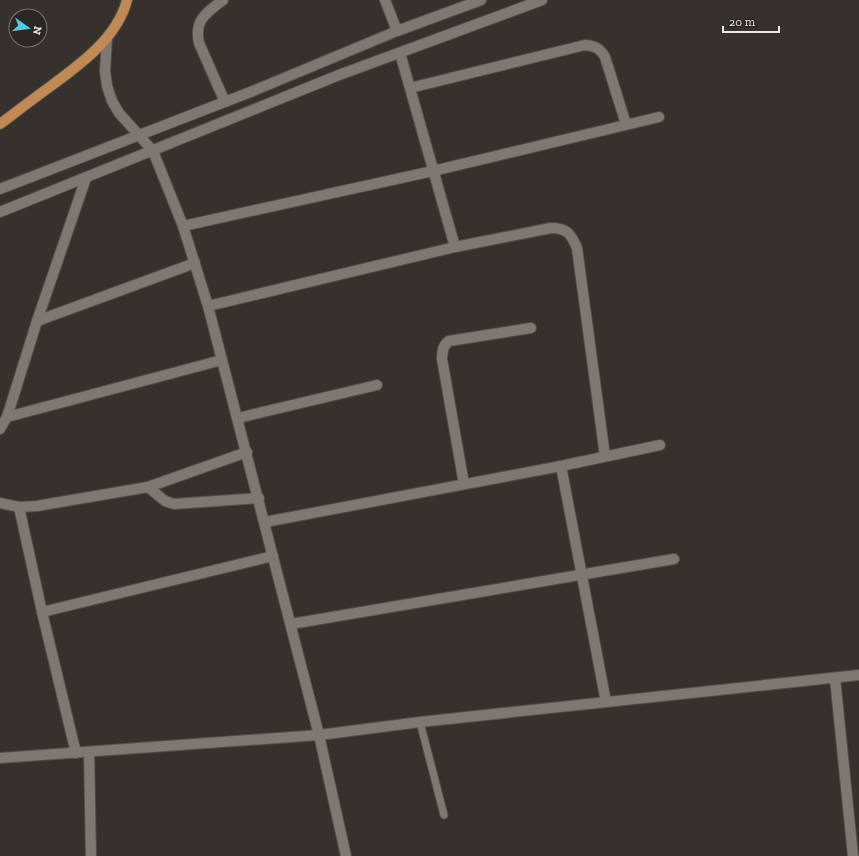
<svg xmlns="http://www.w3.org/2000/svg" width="859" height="856" font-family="'Zilla Slab',serif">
<rect width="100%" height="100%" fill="#37312d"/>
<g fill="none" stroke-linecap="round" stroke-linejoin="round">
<g stroke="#534f4b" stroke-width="9">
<polyline id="lane" points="420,722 444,815"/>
</g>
<g stroke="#534f4b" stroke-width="12">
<g id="street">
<path d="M223,0C206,13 194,20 199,43L225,102"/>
<polyline points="385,0 397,31"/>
<polyline points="107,38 105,71 107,86 112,101 119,113 153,151 183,226 208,306 319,735 346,856"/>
<polyline points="400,53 455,247"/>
<path d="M410,88L585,45C595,46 600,48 605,57L626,124"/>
<polyline points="183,226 433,171 659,117"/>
<path d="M208,306L455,247L551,228C567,228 571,234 577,248L605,456"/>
<polyline points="37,321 195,263"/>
<polyline points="7,417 222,360"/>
<polyline points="238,418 377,385"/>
<polyline points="0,429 7,417 37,321 86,178"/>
<polyline points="561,466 606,702"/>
<path d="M464,484L442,359C442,351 443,345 449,341L531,328"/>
<polyline points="148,487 165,501 174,504 259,498"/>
<polyline points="0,503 19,507 37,506 148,487 247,452"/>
<polyline points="19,507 42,612 76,753"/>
<polyline points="265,522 561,466 660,445"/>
<polyline points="42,612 273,556"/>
<polyline points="291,624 674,559"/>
<polyline points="835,678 853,856"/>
<polyline points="89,752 91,856"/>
<polyline points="0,758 319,735 420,722 859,675"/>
</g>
</g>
<g stroke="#534f4b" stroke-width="12">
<g id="secondary">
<polyline points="0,189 253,91 397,31 481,0"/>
<polyline points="0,212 339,75 542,0"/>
</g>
</g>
<g stroke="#534f4b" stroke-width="12">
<path id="primary" d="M0,124C11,116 21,108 32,100C66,74 116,44 127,0"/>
</g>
<use href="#lane" stroke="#7e7872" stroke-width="7"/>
<use href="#street" stroke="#7e7872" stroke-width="10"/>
<use href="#secondary" stroke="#7e7872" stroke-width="10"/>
<use href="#primary" stroke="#c18a55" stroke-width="10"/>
</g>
<g transform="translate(28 28) rotate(104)"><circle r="19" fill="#2d2723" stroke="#797470"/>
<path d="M0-3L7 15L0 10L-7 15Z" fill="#55cadf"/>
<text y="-6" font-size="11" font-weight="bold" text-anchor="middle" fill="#ebe7e4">N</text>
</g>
<path d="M723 26v6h56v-6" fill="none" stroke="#ebe7e4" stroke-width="2"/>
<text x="729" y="26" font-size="12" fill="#ebe7e4" stroke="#2d2723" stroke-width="3" paint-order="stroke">20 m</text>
</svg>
